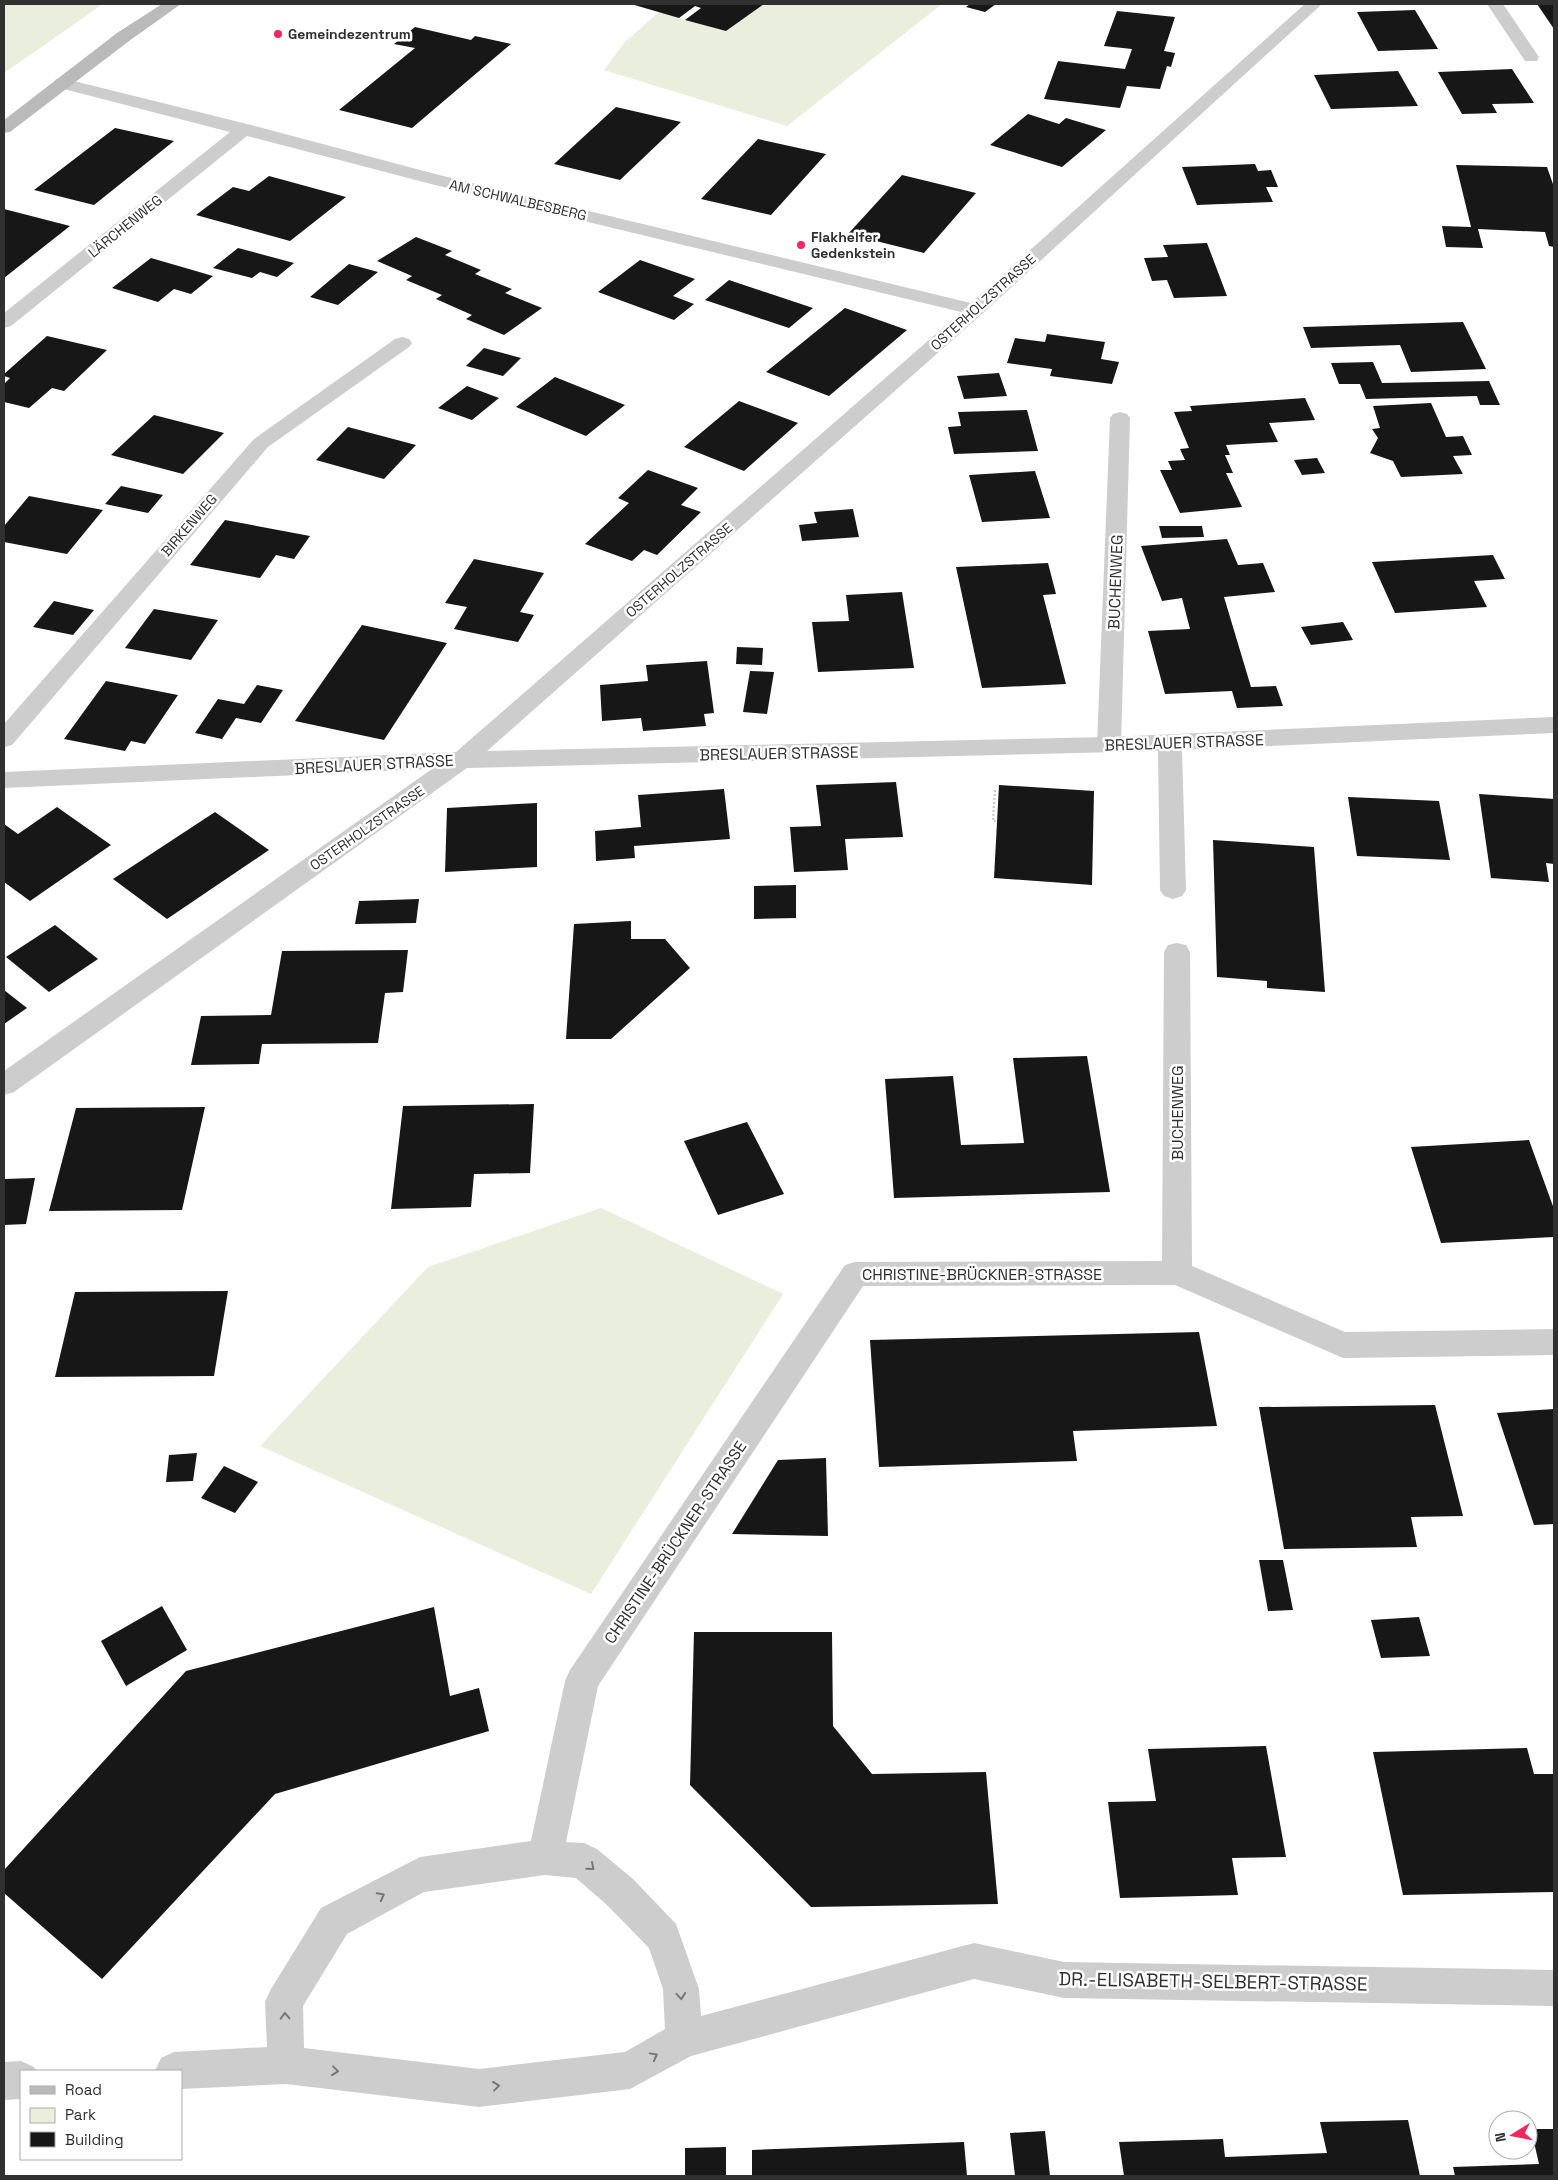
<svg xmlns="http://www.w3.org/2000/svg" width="1558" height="2180" font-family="'Space Grotesk',sans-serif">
<rect width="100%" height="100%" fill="#fff"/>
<g fill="#e9eedd">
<polygon points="4,4 103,4 4,73"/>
<polygon points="764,4 942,4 787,126 604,70 625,42 659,12 726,31"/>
<polygon points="601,1208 783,1294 591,1594 260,1446 428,1267"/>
</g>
<g fill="#171717">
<polygon points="631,4 764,4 726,31 685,20 701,8 695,6 679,18"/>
<polygon points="970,4 996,4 985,12 966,7"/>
<polygon points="1537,4 1554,4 1554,29"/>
<polygon points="1415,10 1438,49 1378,51 1357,12"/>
<polygon points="1117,11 1175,17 1164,51 1175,53 1171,67 1167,66 1160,89 1127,86 1120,108 1044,99 1058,61 1125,69 1132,49 1104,46"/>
<polygon points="415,27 471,40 475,36 511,44 412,128 339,110 415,48 394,44"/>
<polygon points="1512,69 1534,103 1492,104 1497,113 1462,114 1438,72"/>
<polygon points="1398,71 1418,106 1331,109 1314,75"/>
<polygon points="616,107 681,122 620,180 554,164"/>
<polygon points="1028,114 1059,124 1066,118 1106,130 1062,167 990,145"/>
<polygon points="115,128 174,141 94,205 34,190"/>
<polygon points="758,139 826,154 771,215 701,199"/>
<polygon points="1255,164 1258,171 1271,170 1278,187 1266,187 1273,202 1197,205 1182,167"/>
<polygon points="1456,165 1547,167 1554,187 1554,247 1549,246 1545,232 1478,229 1483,248 1446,247 1442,226 1471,227"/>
<polygon points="902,175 976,193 924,253 848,234"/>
<polygon points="269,176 346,197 290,241 196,215 233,187 249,191"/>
<polygon points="4,209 70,226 4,278"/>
<polygon points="416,237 452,251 445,255 481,270 475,274 512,289 505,293 542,308 504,335 466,319 472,315 436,299 442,295 406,280 412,276 377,261"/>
<polygon points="1207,243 1227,296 1174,298 1167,280 1152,281 1144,258 1168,257 1163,245"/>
<polygon points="238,248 294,263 277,277 260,272 252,278 213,268"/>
<polygon points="151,258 213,276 191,294 174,289 158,302 112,288"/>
<polygon points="640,260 695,279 673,296 694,304 674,320 598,292"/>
<polygon points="349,264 378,272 338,305 310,297"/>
<polygon points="729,280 813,308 789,328 705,300"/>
<polygon points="845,308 907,330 829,396 766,372"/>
<polygon points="1463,322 1486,369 1411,372 1400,345 1311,348 1303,327"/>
<polygon points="1047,334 1105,342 1101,359 1119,362 1112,384 1050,376 1052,369 1007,363 1015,338 1045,342"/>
<polygon points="47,336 107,350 64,391 52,388 29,408 4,402 4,384 10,378 4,376 4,374"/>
<polygon points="484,348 521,358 503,376 466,366"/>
<polygon points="1373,362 1382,383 1489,381 1500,405 1480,405 1477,396 1366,399 1360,384 1339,384 1331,363"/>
<polygon points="999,373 1007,396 964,399 957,376"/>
<polygon points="555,377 625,405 586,436 516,407"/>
<polygon points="467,386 499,398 472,420 438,408"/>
<polygon points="1305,398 1315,420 1269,423 1278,442 1226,445 1230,455 1225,455 1233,473 1226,473 1242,507 1180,513 1160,470 1172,470 1168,461 1185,460 1180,449 1189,448 1174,412 1192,411 1190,406"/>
<polygon points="739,401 798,423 744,471 684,447"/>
<polygon points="1431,403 1446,437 1463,436 1472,455 1453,456 1463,474 1401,477 1393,461 1370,453 1378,438 1372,429 1380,428 1373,406"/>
<polygon points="1027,410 1038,451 954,454 948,427 961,426 958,412"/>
<polygon points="154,415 224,433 183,474 111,455"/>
<polygon points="348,427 416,445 384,479 316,460"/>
<polygon points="1317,458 1325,473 1302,475 1294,460"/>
<polygon points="648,470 698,488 681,505 701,512 657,555 644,550 632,561 585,544 629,503 618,498"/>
<polygon points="1035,471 1050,518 982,522 969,475"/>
<polygon points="121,486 163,495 148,513 105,504"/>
<polygon points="29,496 103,510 67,554 4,542 4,526"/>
<polygon points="853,509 859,537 802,541 799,525 817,523 814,512"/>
<polygon points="225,520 310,536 294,559 276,555 260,578 190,565"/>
<polygon points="1159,526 1202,526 1204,537 1162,538"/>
<polygon points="1227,539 1238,565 1263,563 1275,592 1224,597 1251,687 1276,686 1283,706 1237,708 1232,691 1165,694 1148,631 1190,629 1182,598 1162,601 1141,546"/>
<polygon points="1493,555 1505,579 1474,581 1487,607 1395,613 1372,562"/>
<polygon points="474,559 544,573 520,612 534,615 518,642 454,629 467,607 445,603"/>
<polygon points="1048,563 1056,594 1043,595 1066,684 982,688 956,567"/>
<polygon points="902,592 914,668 818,672 812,622 849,621 846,595"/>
<polygon points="54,601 94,610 73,635 33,627"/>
<polygon points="154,609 218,620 191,660 125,648"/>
<polygon points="1343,622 1353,640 1311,645 1301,627"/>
<polygon points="362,625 447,643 384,740 295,721"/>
<polygon points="737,647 763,648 762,665 736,664"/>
<polygon points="707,661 714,713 704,714 706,726 643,731 641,718 602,721 600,685 648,681 646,665"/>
<polygon points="750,671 774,672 767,714 743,712"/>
<polygon points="106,681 178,695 145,744 131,741 125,751 64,739"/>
<polygon points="257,685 283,690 261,723 236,718 222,739 195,733 218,699 244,704"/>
<polygon points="896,782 903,837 845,839 848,870 794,872 790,827 821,826 816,785"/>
<polygon points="999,785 1094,791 1092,885 994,878"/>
<polygon points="724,789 730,839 634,846 635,858 596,861 595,831 641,827 638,795"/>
<polygon points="1479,794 1554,799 1554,864 1546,863 1549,882 1491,878"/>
<polygon points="1348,797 1439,801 1450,860 1357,856"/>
<polygon points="537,803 537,867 445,872 447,808"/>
<polygon points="57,807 111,845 30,901 4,882 4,824 18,834"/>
<polygon points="215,812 269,850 167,919 113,879"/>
<polygon points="1213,840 1314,847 1325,992 1267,988 1267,981 1217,977"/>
<polygon points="796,885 796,918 754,919 754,886"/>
<polygon points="419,899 416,923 355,924 359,901"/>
<polygon points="631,921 631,939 665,939 690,968 611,1039 566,1039 574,924"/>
<polygon points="55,925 98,959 49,992 6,957"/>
<polygon points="408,950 403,992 385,993 378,1043 262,1044 259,1064 191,1065 201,1016 271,1015 282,951"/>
<polygon points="4,990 27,1008 4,1024"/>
<polygon points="1087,1056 1110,1192 894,1198 885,1079 953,1076 961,1145 1024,1143 1013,1058"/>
<polygon points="534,1104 530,1173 474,1174 471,1207 391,1209 403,1106"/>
<polygon points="205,1107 182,1210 49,1211 76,1108"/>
<polygon points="747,1122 784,1194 718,1215 684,1141"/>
<polygon points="1529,1140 1554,1209 1554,1237 1441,1243 1411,1147"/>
<polygon points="35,1178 26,1224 4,1225 4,1179"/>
<polygon points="228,1291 214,1376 55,1377 75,1292"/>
<polygon points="1199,1332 1217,1426 1073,1431 1077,1461 879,1467 870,1340"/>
<polygon points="1435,1405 1463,1516 1411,1517 1417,1547 1284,1549 1259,1407"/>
<polygon points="1554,1409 1554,1524 1534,1525 1497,1413"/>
<polygon points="197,1453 193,1481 166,1482 169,1455"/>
<polygon points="826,1458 828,1536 732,1534 778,1460"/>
<polygon points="224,1466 258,1482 235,1513 201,1498"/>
<polygon points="1259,1560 1283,1560 1293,1610 1268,1611"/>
<polygon points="162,1606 187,1650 126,1686 101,1641"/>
<polygon points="434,1607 450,1696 479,1688 489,1731 275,1794 102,1979 4,1893 4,1870 186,1671"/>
<polygon points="1419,1617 1430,1656 1381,1658 1371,1620"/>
<polygon points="694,1632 832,1632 833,1726 872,1774 986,1772 998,1904 811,1907 690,1785"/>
<polygon points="1266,1746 1286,1857 1232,1858 1238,1895 1120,1898 1108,1802 1156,1801 1148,1749"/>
<polygon points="1527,1748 1534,1774 1554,1774 1554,1892 1403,1895 1373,1752"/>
<polygon points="1408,2120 1420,2176 1124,2176 1119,2142 1223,2139 1225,2157 1327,2153 1320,2122"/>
<polygon points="1531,2129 1554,2129 1554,2176 1455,2176 1453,2167 1539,2164"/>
<polygon points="1045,2131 1050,2176 1015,2176 1010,2133"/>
<polygon points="964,2142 967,2176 752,2176 752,2150"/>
<polygon points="726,2147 726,2176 685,2176 685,2148"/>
</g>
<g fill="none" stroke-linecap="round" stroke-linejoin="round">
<polyline stroke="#cdcdcd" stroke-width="2.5" stroke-dasharray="2 2" stroke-linecap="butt" points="995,790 993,821 997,821"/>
<g fill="#cdcdcd" fill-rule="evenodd">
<polygon points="1487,4 1503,4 1539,57 1537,61 1525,61"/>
<polygon points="1120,412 1127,414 1130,418 1121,745 1117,751 1109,753 1101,751 1097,745 1110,418 1113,414"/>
</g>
<g fill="#cdcdcd" fill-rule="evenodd">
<polygon points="1305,4 1322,4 982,314 487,751 1109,737 1554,717 1554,733 1182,750 1186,890 1182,896 1173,899 1164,896 1160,890 1158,751 467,768 14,1092 4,1095 4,1071 432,769 4,788 4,772 456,752 961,312 435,185 247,136 11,326 4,328 4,313 230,132 56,87 54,83 56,79 62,78 251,125 439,175 971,303"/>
<polygon points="402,337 409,339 412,343 409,347 268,447 12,745 4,747 4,724 254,439 395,339"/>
<path d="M1177,943L1186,945L1190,952L1192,1266L1345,1332L1554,1329V1355L1343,1358L1175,1285L863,1286L598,1686L566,1842L584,1843L597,1849L633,1879L676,1924L699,1989L701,2016L974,1943L1064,1962L1554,1970V2006L1064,1998L974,1979L691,2056L630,2089L479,2107L286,2084L181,2089V2071H155L161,2058L174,2052L267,2047L265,2002L271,1989L321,1908L420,1857L531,1841L565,1681L570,1670L845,1265L855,1262L1162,1261L1164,952L1168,945ZM545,1875L576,1878L607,1905L649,1948L663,1989L665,2029L625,2052L479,2069L304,2048L303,2006L347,1934L424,1892Z"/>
<polygon points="21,2061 34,2067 36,2071 21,2071 21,2099 4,2100 4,2062"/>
</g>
<polygon fill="#bababa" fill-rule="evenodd" points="162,4 181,4 129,41 10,132 4,133 4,120 117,33"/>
</g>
<defs><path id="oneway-chevron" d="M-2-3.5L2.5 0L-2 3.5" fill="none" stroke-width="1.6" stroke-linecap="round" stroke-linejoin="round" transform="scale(1.25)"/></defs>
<g stroke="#777">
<use href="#oneway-chevron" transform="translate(591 1867) rotate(41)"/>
<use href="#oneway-chevron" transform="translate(381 1896) rotate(-28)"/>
<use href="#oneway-chevron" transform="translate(681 1996) rotate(85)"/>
<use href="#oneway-chevron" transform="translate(285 2016) rotate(-92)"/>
<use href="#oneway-chevron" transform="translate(654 2056) rotate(-29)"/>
<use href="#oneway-chevron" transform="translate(335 2071) rotate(7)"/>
<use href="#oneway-chevron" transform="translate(496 2086) rotate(-7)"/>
</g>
<g fill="#f1285f" stroke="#fff" stroke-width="2">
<circle cx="278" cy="34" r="5"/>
<circle cx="801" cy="245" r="5"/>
</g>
<g text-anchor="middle" stroke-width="5" stroke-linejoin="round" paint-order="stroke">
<g font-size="14" font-weight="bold" fill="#303030" stroke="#fff" text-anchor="start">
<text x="288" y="39">Gemeindezentrum</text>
<text x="811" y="242">Flakhelfer<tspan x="811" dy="16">Gedenkstein</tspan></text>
</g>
<g font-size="14" fill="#303030" stroke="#fff">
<text transform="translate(518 200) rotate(13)" y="5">AM SCHWALBESBERG</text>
<text transform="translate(125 226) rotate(-39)" y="5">LÄRCHENWEG</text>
<text transform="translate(983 302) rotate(-42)" y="5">OSTERHOLZSTRASSE</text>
<text transform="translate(189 525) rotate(-49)" y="5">BIRKENWEG</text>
<text transform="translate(679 570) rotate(-41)" y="5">OSTERHOLZSTRASSE</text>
<text transform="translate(367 828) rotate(-35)" y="5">OSTERHOLZSTRASSE</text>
</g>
<g font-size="16" fill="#303030" stroke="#fff">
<text transform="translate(1115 582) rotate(-88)" y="6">BUCHENWEG</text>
<text transform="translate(1184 742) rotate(-2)" y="6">BRESLAUER STRASSE</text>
<text transform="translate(779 753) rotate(-1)" y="6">BRESLAUER STRASSE</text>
<text transform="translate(374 764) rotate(-3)" y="6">BRESLAUER STRASSE</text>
<text transform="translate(1177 1113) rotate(-90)" y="6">BUCHENWEG</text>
<text x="982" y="1280">CHRISTINE-BRÜCKNER-STRASSE</text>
<text transform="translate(675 1542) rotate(-56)" y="6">CHRISTINE-BRÜCKNER-STRASSE</text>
</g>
<g font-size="19" fill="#303030" stroke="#fff">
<text transform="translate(1213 1981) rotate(1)" y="7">DR.-ELISABETH-SELBERT-STRASSE</text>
</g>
</g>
<rect width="1558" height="2180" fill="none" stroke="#303030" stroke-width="10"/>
<rect x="20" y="2070" width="162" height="90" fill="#ffffff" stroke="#acacac"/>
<rect x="30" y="2086" width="25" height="8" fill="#bababa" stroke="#acacac"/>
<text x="65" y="2095" font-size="15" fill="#303030">Road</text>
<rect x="30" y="2108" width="25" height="15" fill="#e9eedd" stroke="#acacac"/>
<text x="65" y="2120" font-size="15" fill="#303030">Park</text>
<rect x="30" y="2132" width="25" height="15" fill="#171717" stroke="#acacac"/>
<text x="65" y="2145" font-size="15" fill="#303030">Building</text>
<g transform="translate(1513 2135) rotate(260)"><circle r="24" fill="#ffffff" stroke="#acacac"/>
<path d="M0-4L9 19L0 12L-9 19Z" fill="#f1285f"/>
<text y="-8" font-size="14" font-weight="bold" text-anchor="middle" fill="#303030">N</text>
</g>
</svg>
